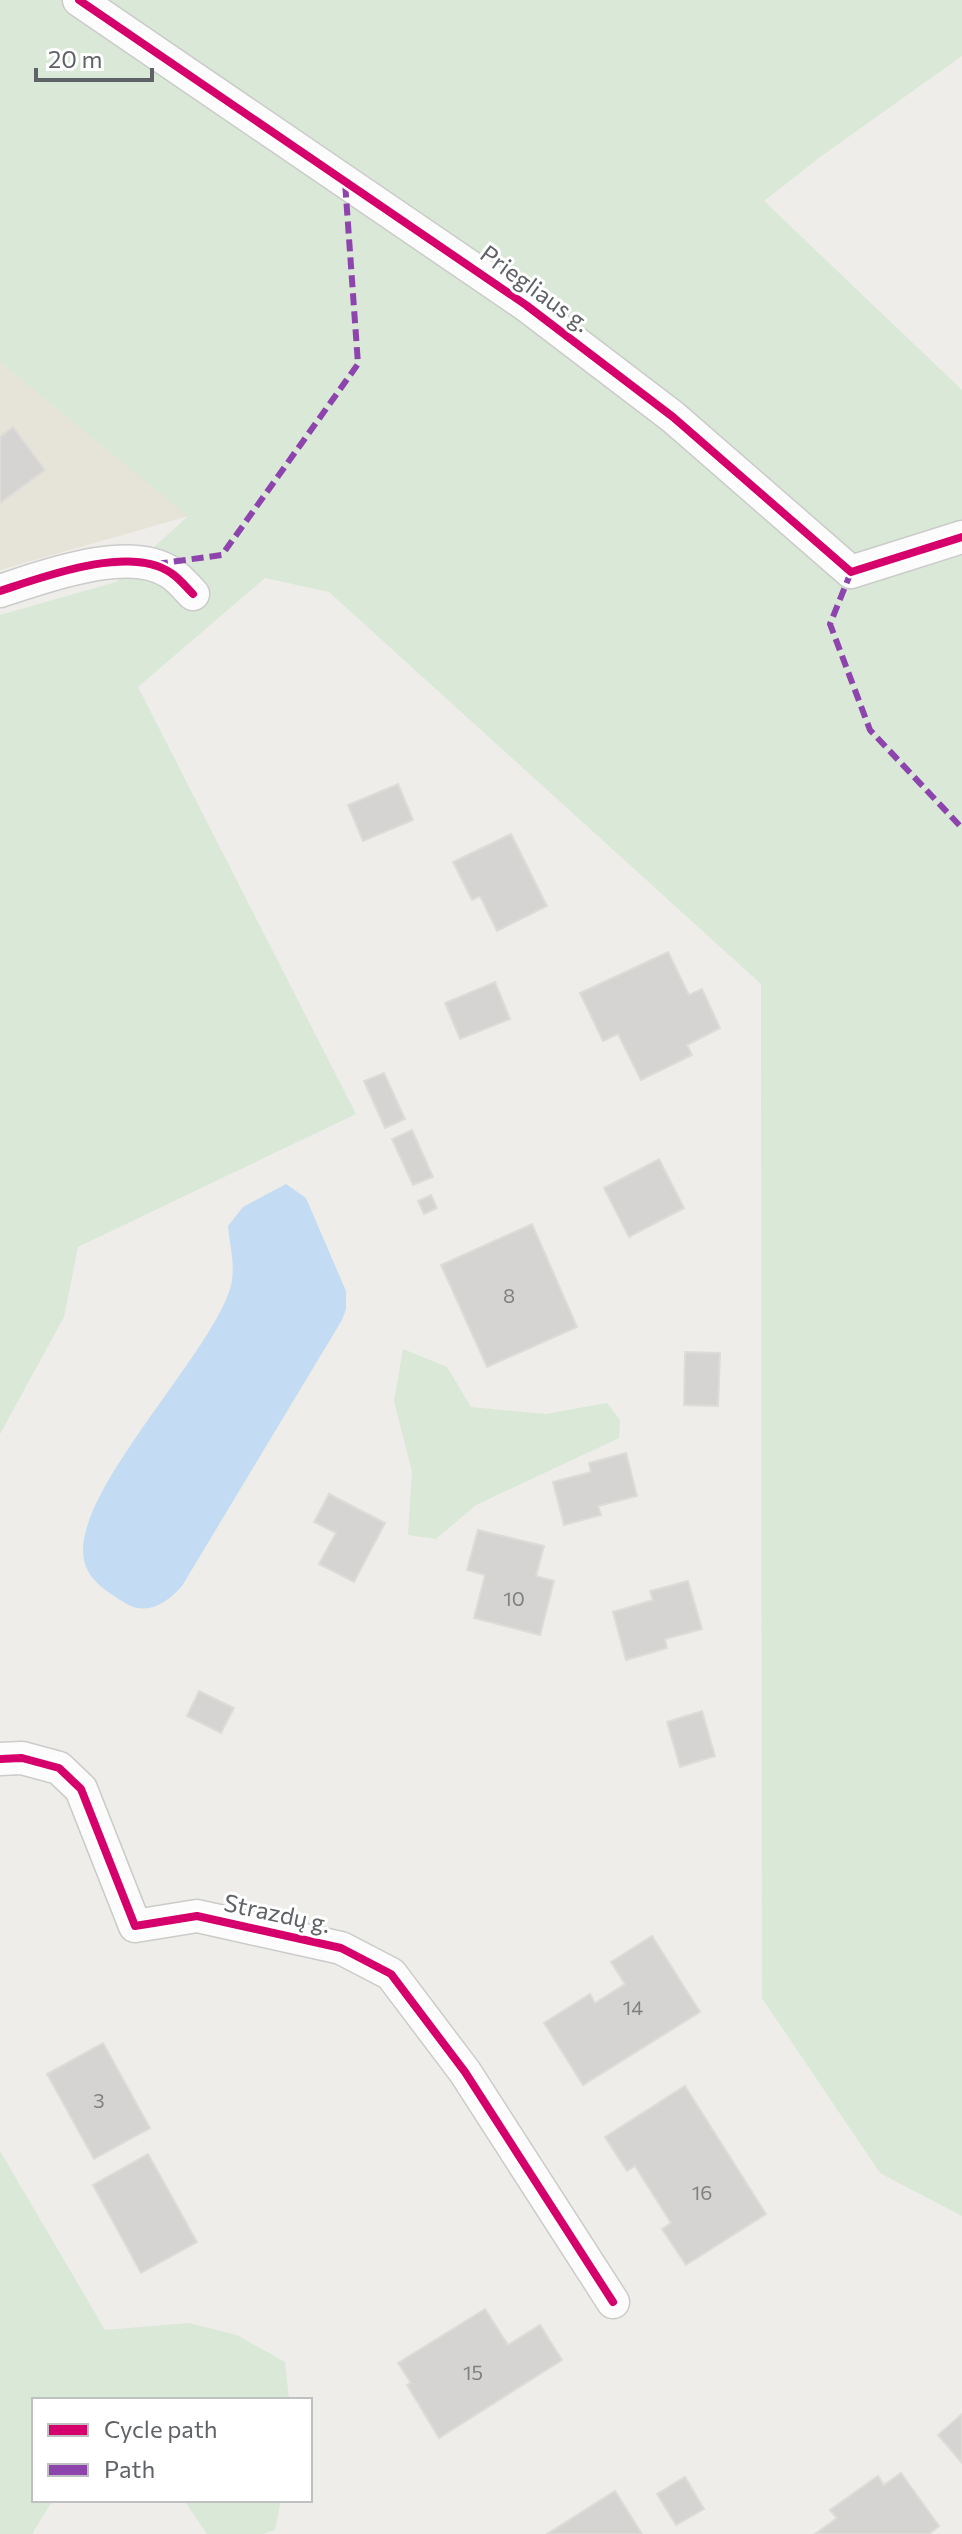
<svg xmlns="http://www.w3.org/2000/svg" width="962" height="2534" font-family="Commissioner,sans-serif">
<rect width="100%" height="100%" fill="#eeede9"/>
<polygon fill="#e6e4d8" points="0,362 189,516 0,570"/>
<g fill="#d9e8d7">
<polygon points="0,0 962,0 962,56 820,157 764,201 962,390 962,2216 880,2173 762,1998 761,984 329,592 265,578 138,687 356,1114 78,1247 64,1317 0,1434 0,615 116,582 188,516 0,362"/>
<polygon points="403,1349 447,1367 471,1407 546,1414 607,1403 620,1420 619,1438 476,1505 436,1539 408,1535 412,1472 394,1401"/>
<polygon points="0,2151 105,2330 189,2323 237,2335 285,2362 289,2400 34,2400 34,2500 53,2500 32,2534 0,2534"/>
<polygon points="184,2500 281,2500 275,2530 263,2534 207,2534"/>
</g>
<path fill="#c3dcf3" d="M286,1184L306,1198L346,1291V1309L342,1320L182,1586C168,1602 147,1617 125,1603C108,1592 89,1582 84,1560C70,1497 205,1361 229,1292C237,1270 230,1248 228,1226L243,1207Z"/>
<g fill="#d5d4d2" stroke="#dddcd8" stroke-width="2">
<polygon points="13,427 45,470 0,503 0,437"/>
<polygon points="398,784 413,820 363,841 348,805"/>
<polygon points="511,834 547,906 497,931 480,896 472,900 453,862"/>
<polygon points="668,952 689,995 702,989 720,1028 687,1045 692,1055 641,1080 618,1034 603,1041 580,993"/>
<polygon points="495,982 510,1019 460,1039 445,1003"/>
<polygon points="384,1073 405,1119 385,1128 364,1081"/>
<polygon points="412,1130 433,1177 413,1185 392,1139"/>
<polygon points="659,1159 684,1208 629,1237 604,1188"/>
<polygon points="431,1195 437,1208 424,1214 418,1201"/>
<polygon points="532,1224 577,1327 487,1367 441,1265"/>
<polygon points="685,1352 720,1353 718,1406 684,1405"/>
<polygon points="626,1453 637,1496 598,1506 601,1515 564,1525 553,1482 591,1472 589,1463"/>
<polygon points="329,1494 385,1523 354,1582 319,1564 336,1533 314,1522"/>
<polygon points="478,1530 544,1546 536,1576 554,1581 540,1635 474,1618 485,1575 467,1570"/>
<polygon points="688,1581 702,1629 665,1639 667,1648 626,1660 613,1612 653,1600 650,1591"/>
<polygon points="199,1691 234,1708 221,1733 187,1716"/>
<polygon points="702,1711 715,1756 680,1767 667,1722"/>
<polygon points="652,1936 700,2012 583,2085 544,2023 590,1994 595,2003 625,1984 611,1962"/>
<polygon points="103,2043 150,2128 94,2159 47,2074"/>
<polygon points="685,2086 766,2214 686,2265 662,2229 671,2223 635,2166 627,2171 605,2137"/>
<polygon points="148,2154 197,2242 141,2273 93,2185"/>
<polygon points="485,2309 508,2345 540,2325 562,2360 439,2438 407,2385 411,2383 398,2363"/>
<polygon points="962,2414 962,2463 938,2435"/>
<polygon points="901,2473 939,2526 929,2534 815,2534 837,2518 830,2510 878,2476 884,2485"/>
<polygon points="685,2477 704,2509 676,2525 657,2494"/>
<polygon points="615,2491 642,2534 547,2534"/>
</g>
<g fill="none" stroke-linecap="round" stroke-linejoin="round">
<g stroke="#cbcbca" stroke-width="35">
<g id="street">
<polyline points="79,0 526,305 673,417 851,572 962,537"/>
<path d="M0,591C43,577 130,544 171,573C179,578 186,587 193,594"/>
<polyline points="0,1759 22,1758 59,1768 81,1789 135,1926 197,1916 341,1948 391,1974 465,2072 613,2302"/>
</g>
</g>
<use href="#street" stroke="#fcfcfc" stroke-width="32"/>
<g stroke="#8e44ad" stroke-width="6" stroke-dasharray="12 6" stroke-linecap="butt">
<polyline points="156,564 222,555 358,364 345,182"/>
<polyline points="851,572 830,624 870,730 962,828"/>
</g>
<g stroke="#fff" stroke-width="13">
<g id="cycleway">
<polyline points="79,0 526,305 673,417 851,572 962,537"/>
<path d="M0,591C43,577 130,544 171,573C179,578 186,587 193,594"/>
<polyline points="0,1759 22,1758 59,1768 81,1789 135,1926 197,1916 341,1948 391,1974 465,2072 613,2302"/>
</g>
</g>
<use href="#cycleway" stroke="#d6006c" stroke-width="8"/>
</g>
<g text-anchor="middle" stroke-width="6" stroke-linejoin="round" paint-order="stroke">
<g font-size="20" fill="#7e8082">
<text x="509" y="1303">8</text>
<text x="514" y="1606">10</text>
<text x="633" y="2015">14</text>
<text x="99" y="2108">3</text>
<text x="702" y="2200">16</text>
<text x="473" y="2380">15</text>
</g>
<g font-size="24" fill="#5f6266" stroke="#fff">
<text transform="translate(535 289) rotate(36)" y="8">Priegliaus g.</text>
<text transform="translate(277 1914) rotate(12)" y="8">Strazdų g.</text>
</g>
</g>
<rect x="32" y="2398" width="280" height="104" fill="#ffffff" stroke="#bfc0c2" stroke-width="2"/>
<rect x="48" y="2424" width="40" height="12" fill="#d6006c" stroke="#bfc0c2" stroke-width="2"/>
<text x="104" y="2438" font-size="24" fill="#5f6266">Cycle path</text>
<rect x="48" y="2464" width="40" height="12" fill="#8e44ad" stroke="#bfc0c2" stroke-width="2"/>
<text x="104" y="2478" font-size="24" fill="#5f6266">Path</text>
<path d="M36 68v12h116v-12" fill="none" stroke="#5f6266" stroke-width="4"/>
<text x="48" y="68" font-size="24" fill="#5f6266" stroke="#ffffff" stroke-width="6" paint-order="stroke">20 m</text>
</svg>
